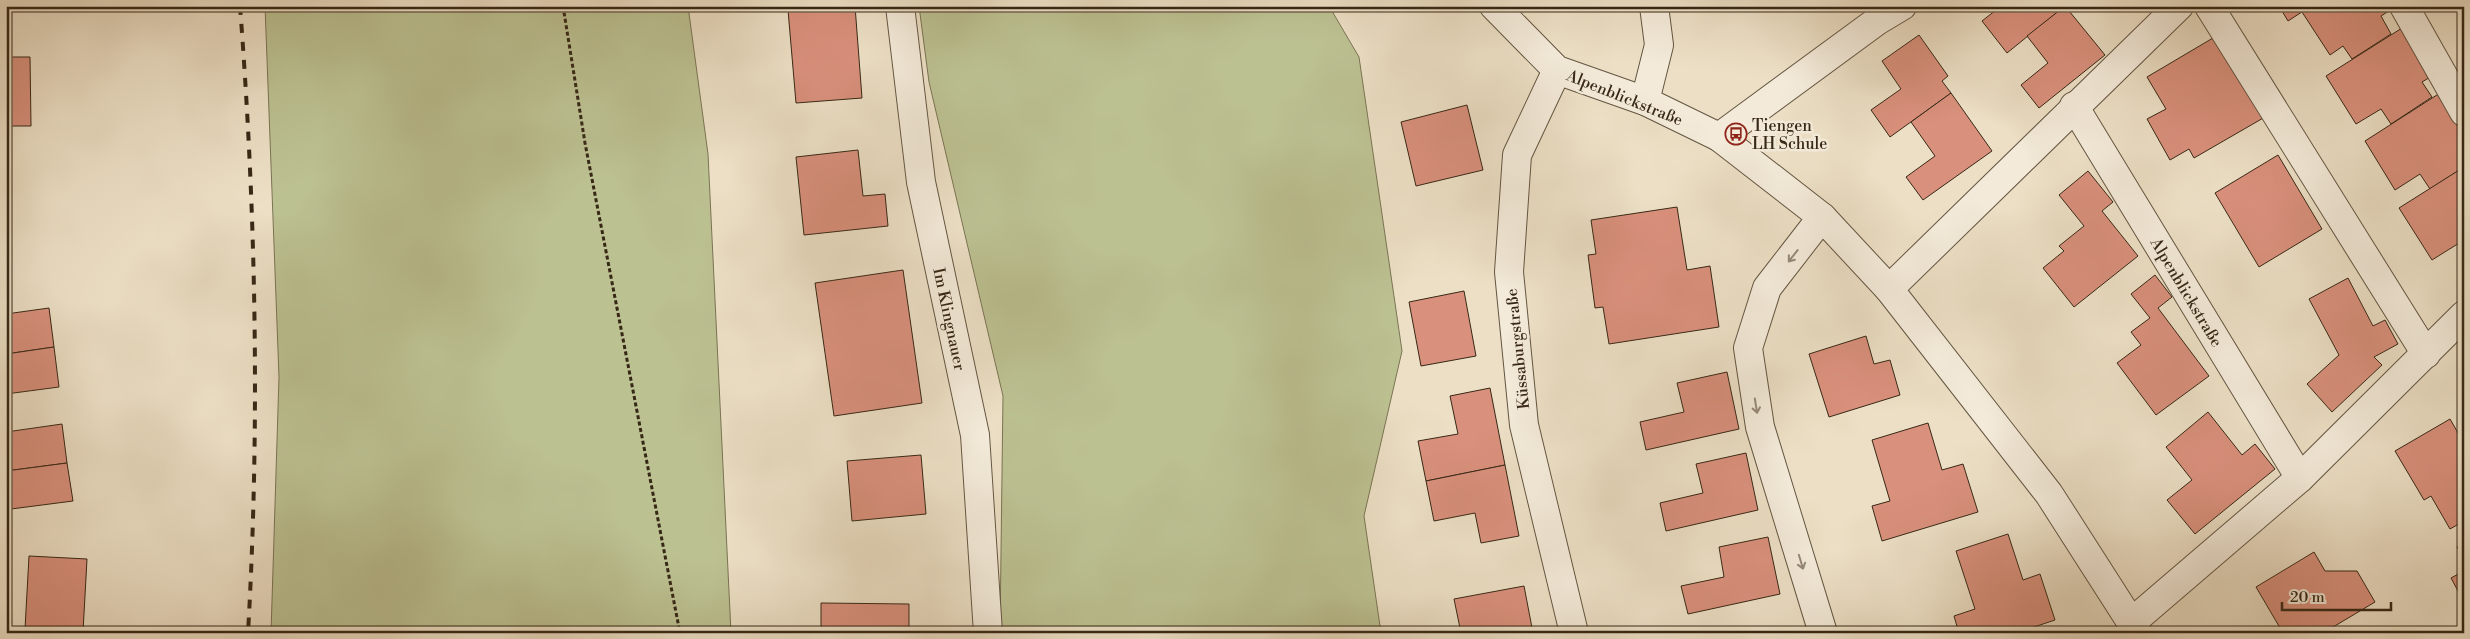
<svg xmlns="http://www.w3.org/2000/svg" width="2470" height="639" font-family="'Libre Bodoni',serif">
<rect width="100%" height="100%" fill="#ecdfc5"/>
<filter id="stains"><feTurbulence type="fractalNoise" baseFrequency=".004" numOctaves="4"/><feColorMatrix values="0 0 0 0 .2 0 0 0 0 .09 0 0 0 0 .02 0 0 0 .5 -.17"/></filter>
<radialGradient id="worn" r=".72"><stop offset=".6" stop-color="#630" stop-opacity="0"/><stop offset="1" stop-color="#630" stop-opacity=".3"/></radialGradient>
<g fill="#bcc192" stroke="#7a7454">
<polygon points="265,6 688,6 708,154 731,633 271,633 279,377"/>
<polygon points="919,6 1329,6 1359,57 1402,351 1364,516 1381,633 1000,633 1003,396 929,82"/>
</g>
<g fill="#d9907c" stroke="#372816">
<polygon points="801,6 855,6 862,98 796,103 788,10 801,9"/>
<polygon points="2001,6 2065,6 2007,53 1982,21"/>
<polygon points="2065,6 2105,55 2039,108 2021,85 2048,63 2027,36"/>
<polygon points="2279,6 2311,6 2288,21"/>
<polygon points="2311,6 2390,6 2392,9 2381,16 2391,34 2352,59 2343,46 2330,55 2302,12"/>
<polygon points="2402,28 2432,76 2422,82 2432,97 2391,124 2381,109 2356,124 2326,76"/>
<polygon points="1919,35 1948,76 1942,81 1951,93 1890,137 1871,110 1901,89 1882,61"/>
<polygon points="2218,35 2265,117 2194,158 2189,149 2170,160 2147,119 2166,109 2147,77"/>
<polygon points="6,57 30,57 31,126 6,126"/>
<polygon points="1951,93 1992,151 1923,200 1906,177 1935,156 1911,122"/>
<polygon points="2440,93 2464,130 2464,146 2461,148 2464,151 2464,167 2430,189 2420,174 2395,190 2365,141"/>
<polygon points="1467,105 1483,170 1416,186 1401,122"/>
<polygon points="858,150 863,196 885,194 888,226 804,235 796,157"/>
<polygon points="2278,155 2322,229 2259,267 2215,193"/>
<polygon points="2464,167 2464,240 2432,260 2399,208"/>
<polygon points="2088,171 2113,202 2102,211 2138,256 2074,307 2043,268 2064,251 2059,246 2084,226 2059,195"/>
<polygon points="1677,207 1687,270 1710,266 1719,327 1609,344 1603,307 1595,308 1588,255 1596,254 1591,220"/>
<polygon points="903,270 922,403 834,416 815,283"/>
<polygon points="2155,275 2172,297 2158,308 2209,376 2156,415 2117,363 2141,345 2131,332 2150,318 2131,294"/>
<polygon points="2348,278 2373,326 2385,320 2398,344 2374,357 2382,365 2332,412 2307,384 2339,355 2309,299"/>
<polygon points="1464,291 1476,356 1421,366 1409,302"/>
<polygon points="49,308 54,347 6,354 6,314"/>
<polygon points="1866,336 1874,364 1890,360 1900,395 1829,417 1809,354"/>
<polygon points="54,347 59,387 6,394 6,354"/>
<polygon points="1727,372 1739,429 1646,450 1640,422 1684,412 1677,383"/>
<polygon points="1490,388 1505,465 1426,481 1418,441 1458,434 1450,396"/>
<polygon points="2208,412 2242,455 2255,444 2275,469 2195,534 2167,500 2192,480 2166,447"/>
<polygon points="2450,419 2461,438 2464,437 2464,521 2450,529 2431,496 2424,500 2395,451"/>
<polygon points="1928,423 1942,470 1963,464 1978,512 1882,541 1872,506 1890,501 1872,440"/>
<polygon points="62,424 67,463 6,471 6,432"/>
<polygon points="1746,453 1758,510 1666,531 1660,503 1703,493 1696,464"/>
<polygon points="921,455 926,514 852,521 847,461"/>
<polygon points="67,463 73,501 11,509 6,471"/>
<polygon points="1505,465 1519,536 1481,543 1475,513 1434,521 1426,481"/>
<polygon points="2008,534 2023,580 2040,574 2055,620 2016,633 1959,633 1954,616 1975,609 1956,551"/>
<polygon points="1768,537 1780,594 1688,614 1681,586 1724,577 1719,547"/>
<polygon points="2464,542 2464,559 2457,547"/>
<polygon points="2314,552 2325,571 2357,571 2375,602 2323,633 2283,633 2256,587"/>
<polygon points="29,556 87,559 83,632 25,629"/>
<polygon points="2464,571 2464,602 2451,578"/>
<polygon points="1524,586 1533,633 1461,633 1454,599"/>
<polygon points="821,603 909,604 909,633 821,633"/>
</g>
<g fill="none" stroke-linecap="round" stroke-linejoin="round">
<g stroke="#645642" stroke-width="30">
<g id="street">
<polyline points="900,6 921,182 975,435 988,633"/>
<polyline points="1494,6 1557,70 1645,101 1719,137 1822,217 1889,289 2049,494 2138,633"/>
<polyline points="2209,6 2426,354"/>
<polyline points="2404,6 2464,112"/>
<polyline points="1557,70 1517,155 1509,272 1524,425 1574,633"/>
<polyline points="1645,101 1659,45 1654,6"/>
<polyline points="2074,106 2300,478"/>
<polyline points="1719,137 1877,21 1902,6"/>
<polyline points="1822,217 1767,288 1748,348 1760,427 1823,633"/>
<polyline points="1889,289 2179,6"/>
<polyline points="2132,622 2300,478 2464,315"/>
</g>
</g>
<polyline stroke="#372816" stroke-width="3" stroke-dasharray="4 2.5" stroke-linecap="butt" points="563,6 585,143 680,633"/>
<use href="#street" stroke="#f3ead9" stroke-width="28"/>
<path stroke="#372816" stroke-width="4" stroke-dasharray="9 9" stroke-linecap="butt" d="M240,6C256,214 260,424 248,633"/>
</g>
<defs><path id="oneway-shaft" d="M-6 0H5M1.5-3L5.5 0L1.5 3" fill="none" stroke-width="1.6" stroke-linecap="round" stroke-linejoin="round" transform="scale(1.25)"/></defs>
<g stroke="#958978">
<use href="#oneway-shaft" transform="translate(1793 256) rotate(128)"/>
<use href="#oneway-shaft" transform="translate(1756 406) rotate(81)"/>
<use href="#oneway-shaft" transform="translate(1801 562) rotate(73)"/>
</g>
<defs>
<g id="bus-ring" transform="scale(1.125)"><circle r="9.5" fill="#f3ead9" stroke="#8f2418" stroke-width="1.5"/><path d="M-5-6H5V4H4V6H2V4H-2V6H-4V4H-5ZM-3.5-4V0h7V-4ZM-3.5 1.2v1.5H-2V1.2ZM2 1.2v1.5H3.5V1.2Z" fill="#8f2418"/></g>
</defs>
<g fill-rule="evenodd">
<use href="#bus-ring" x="1736" y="134"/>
</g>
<g text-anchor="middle" stroke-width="5" stroke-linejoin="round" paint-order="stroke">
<g font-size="16" fill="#372816" stroke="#f3ead9">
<text transform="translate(1625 97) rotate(22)" y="6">Alpenblickstraße</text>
<text transform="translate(2187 292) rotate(59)" y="6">Alpenblickstraße</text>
<text transform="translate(950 319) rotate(78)" y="6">Im Klingnauer</text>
<text transform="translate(1517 349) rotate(-96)" y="6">Küssaburgstraße</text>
</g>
<g font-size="16" fill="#372816" stroke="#f3ead9" text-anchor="start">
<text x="1752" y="131">Tiengen<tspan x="1752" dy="18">LH Schule</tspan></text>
</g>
</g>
<rect width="2470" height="639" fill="none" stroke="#ecdfc5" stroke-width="25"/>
<rect x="8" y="8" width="2455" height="624" fill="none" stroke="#372816" stroke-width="2.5"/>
<rect x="12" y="12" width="2445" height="614" fill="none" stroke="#372816"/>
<path d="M2282 602v8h109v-8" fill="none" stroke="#372816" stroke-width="2.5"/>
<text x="2290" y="602" font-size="15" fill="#372816" stroke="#f3ead9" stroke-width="4" paint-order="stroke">20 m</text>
<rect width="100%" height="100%" filter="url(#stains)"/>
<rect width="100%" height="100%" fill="url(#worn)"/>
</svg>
